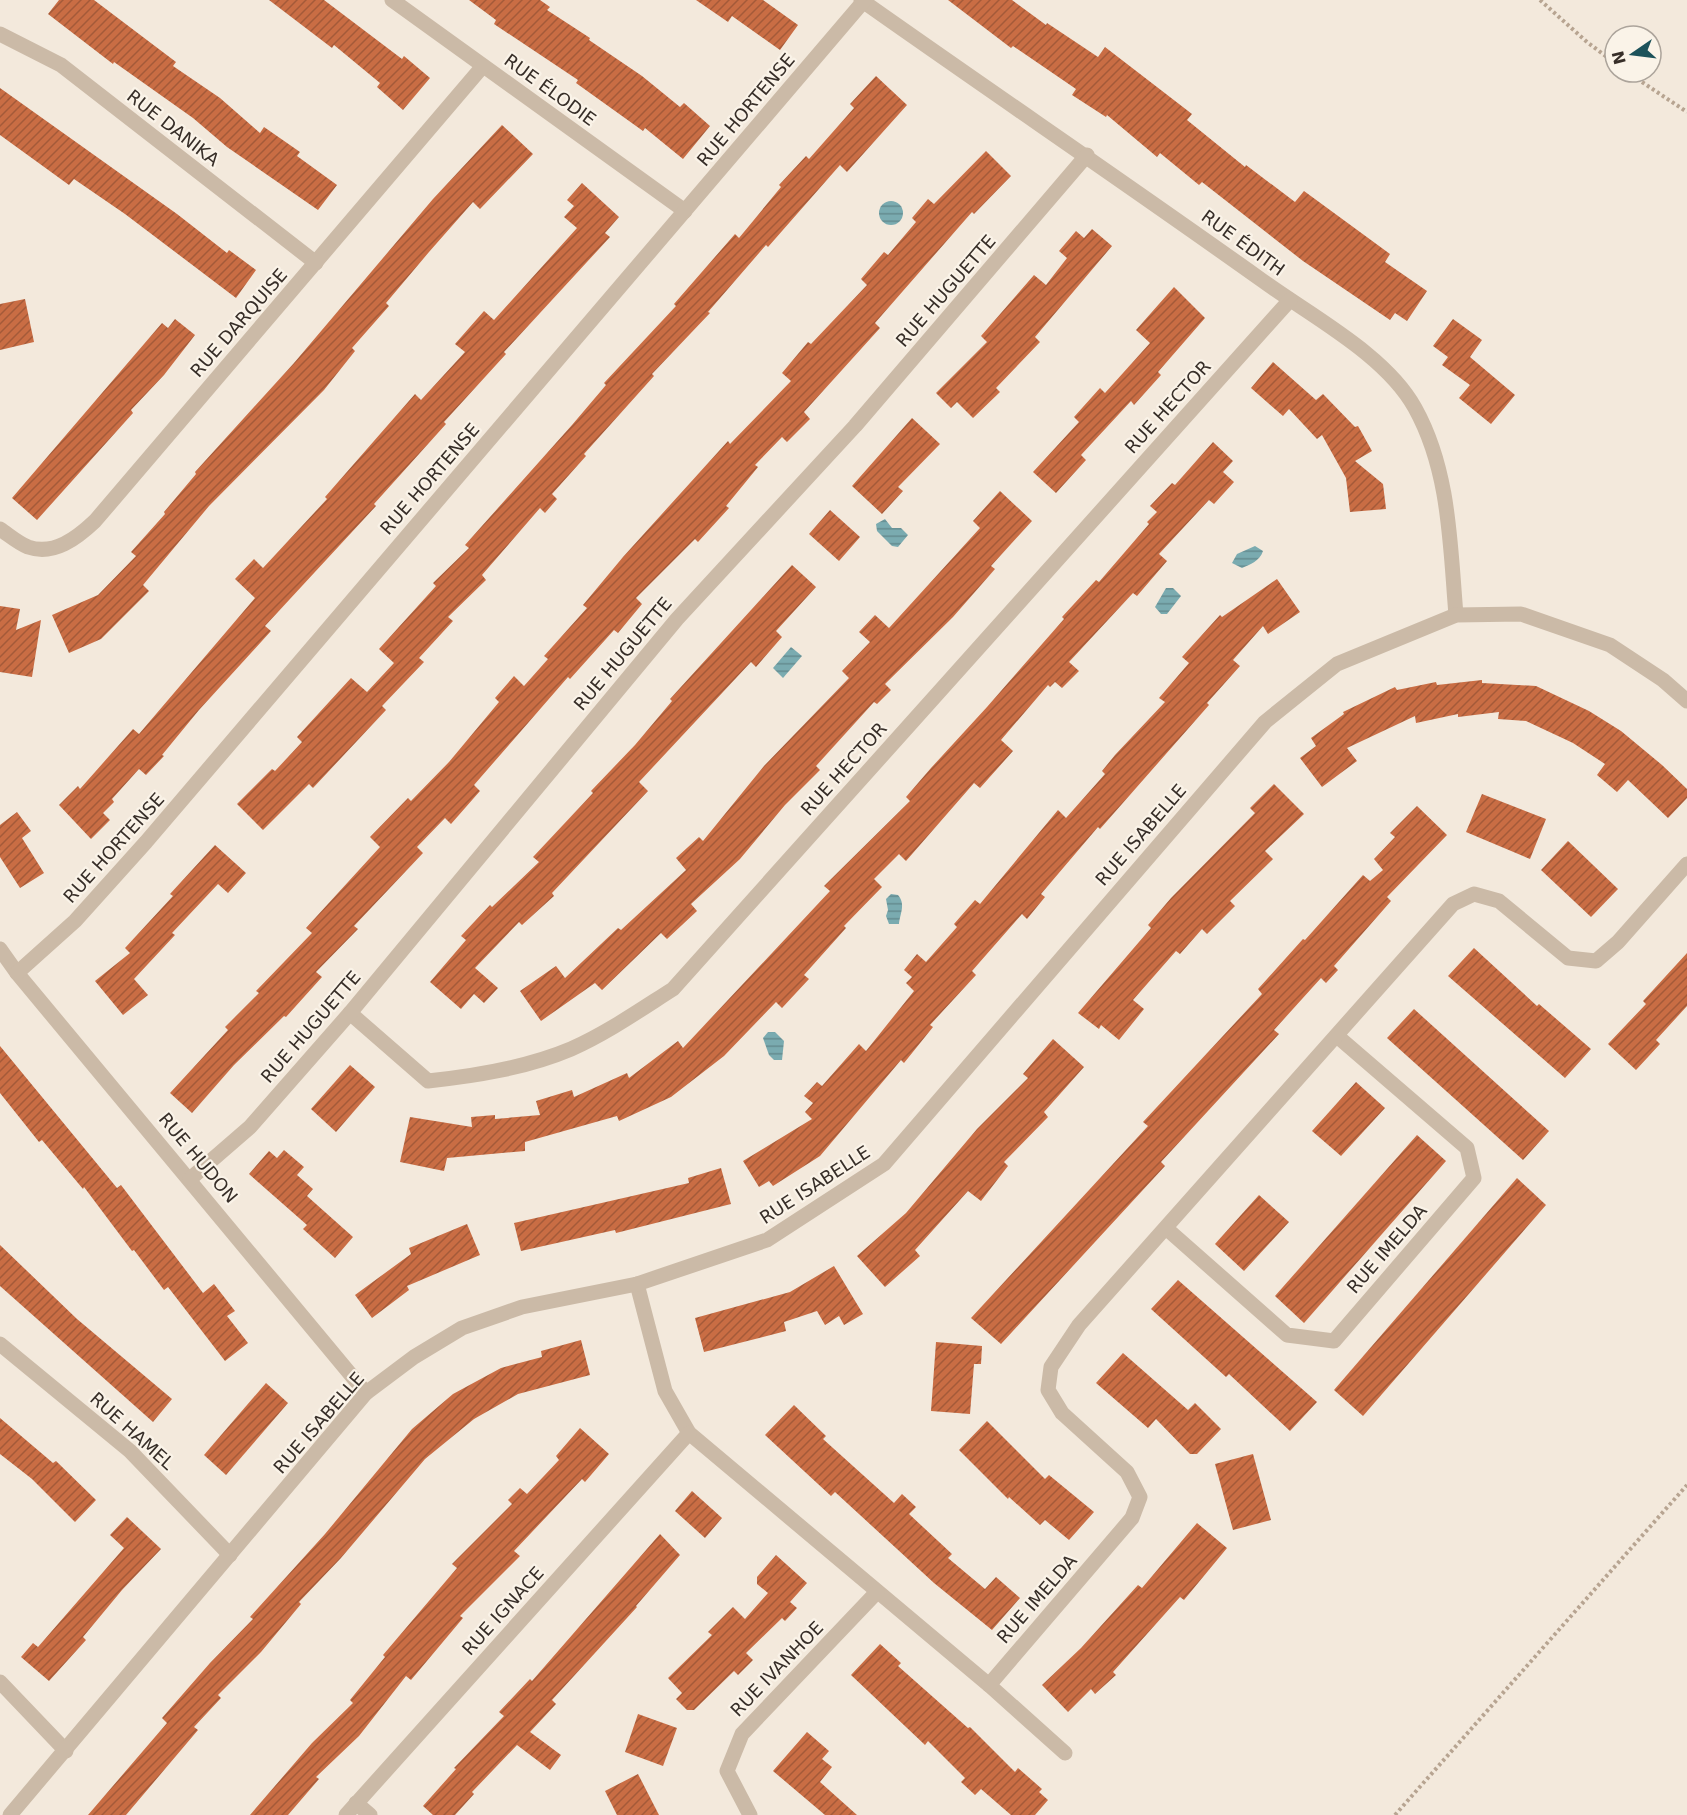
<svg xmlns="http://www.w3.org/2000/svg" width="1687" height="1815" font-family="'DejaVu Sans',sans-serif">
<defs>
<pattern id="water-rules" width="6" height="5" patternUnits="userSpaceOnUse" patternTransform="scale(1.5)"><rect width="6" height="5" fill="#7aabb0"/><path d="M0 2.5h6" fill="none" stroke="#658c8f"/></pattern>
<pattern id="building-hatch" width="6" height="6" patternUnits="userSpaceOnUse" patternTransform="scale(1.5)"><rect width="6" height="6" fill="#c96d44"/><path d="M-1 1l2-2M0 6l6-6M5 7l2-2" fill="none" stroke="#a45a39"/></pattern>
</defs>
<rect width="100%" height="100%" fill="#f3e9dc"/>
<g fill="url(#water-rules)">
<circle cx="891" cy="213" r="12"/>
<polygon points="885,519 892,528 901,528 908,535 898,547 892,546 877,531 876,524"/>
<path d="M1255,546L1263,551C1260,561 1249,565 1242,568L1232,563L1237,554Z"/>
<polygon points="1166,588 1173,588 1181,596 1167,614 1161,614 1155,607"/>
<polygon points="791,647 802,656 783,678 773,668"/>
<path d="M891,894L898,895C906,904 900,914 899,924H889L886,916L888,910L886,899Z"/>
<polygon points="768,1032 775,1032 784,1041 782,1060 774,1060 769,1055 763,1038"/>
</g>
<g fill="url(#building-hatch)">
<polygon points="59,0 94,0 176,62 173,66 220,98 260,133 264,127 300,152 297,156 337,185 318,210 227,147 193,118 114,62 113,64 48,14"/>
<polygon points="269,0 324,0 402,59 404,56 430,78 403,110 377,87 380,83 334,45 332,48"/>
<polygon points="469,0 540,0 550,7 547,10 590,38 589,40 642,76 680,107 684,103 710,126 683,159 645,128 643,131 576,83 578,80 494,24 496,20"/>
<polygon points="696,0 763,0 798,25 780,50 732,16 728,22"/>
<polygon points="948,0 1012,0 1046,25 1047,23 1098,57 1105,47 1192,114 1187,120 1245,167 1246,165 1295,202 1304,191 1390,254 1385,262 1427,291 1407,321 1395,313 1390,320 1303,261 1202,182 1199,185 1160,153 1157,157 1107,115 1106,117 1072,95 1076,89 1013,46 1011,48"/>
<polygon points="876,76 907,105 847,172 840,165 768,247 766,245 708,312 710,313 652,374 654,376 584,454 586,456 552,494 557,499 545,513 540,508 482,575 486,580 448,617 453,621 419,658 424,662 382,706 386,710 313,788 309,784 263,830 237,804 272,769 275,771 302,742 297,737 351,678 367,692 394,663 379,649 436,586 433,583 469,548 465,545 572,425 606,385 604,383 676,306 674,304 735,234 739,238 781,187 779,185 806,156 809,159 854,108 850,104"/>
<polygon points="0,88 177,214 227,253 229,250 256,270 236,298 125,214 74,179 69,185 0,135"/>
<polygon points="502,125 533,154 480,209 473,202 429,252 386,303 389,306 352,348 355,351 324,390 209,506 143,585 149,591 101,639 69,653 52,615 98,595 136,556 131,552 165,514 164,512 196,474 195,472 294,363 433,199"/>
<polygon points="986,151 1011,176 974,214 972,212 875,323 880,328 804,412 810,419 787,442 782,437 755,465 758,467 726,506 729,508 698,542 695,539 636,598 642,604 618,633 614,630 570,679 568,677 474,785 480,791 451,824 445,818 417,847 423,853 354,926 358,929 316,972 322,977 286,1017 284,1016 234,1065 192,1113 170,1093 228,1030 225,1027 259,993 256,991 312,933 306,928 380,847 370,837 408,798 411,801 449,762 499,702 495,698 514,676 524,686 548,659 544,656 587,608 583,605 623,557 728,441 730,444 791,381 782,373 808,342 811,344 867,285 861,279 884,252 888,255 916,222 912,218 928,199 934,204"/>
<polygon points="582,183 619,217 605,233 610,237 504,352 506,354 444,422 446,424 374,504 376,506 265,626 271,631 199,710 162,755 164,756 146,775 139,769 112,799 114,802 103,813 110,820 91,839 59,805 78,786 80,789 133,729 139,734 255,598 235,579 254,559 263,568 327,499 325,497 415,394 421,400 465,352 455,344 484,311 494,320 577,228 564,217 574,206 567,200"/>
<polygon points="1092,229 1112,246 1035,337 1040,342 996,388 1000,392 973,418 957,402 951,408 936,393 987,342 981,336 1034,275 1046,285 1067,258 1059,251 1076,231 1084,238"/>
<polygon points="1174,287 1205,318 1158,372 1161,375 1134,405 1131,401 1081,455 1086,460 1056,493 1033,472 1079,422 1074,417 1100,388 1105,393 1150,343 1136,330"/>
<polygon points="25,299 34,342 0,350 0,304"/>
<polygon points="175,319 195,335 164,375 131,410 133,413 37,520 12,498 162,323 168,328"/>
<polygon points="1453,319 1482,340 1470,357 1515,395 1491,424 1459,398 1470,385 1442,365 1448,357 1433,346"/>
<polygon points="1273,362 1316,400 1323,394 1355,427 1358,426 1372,451 1355,461 1383,484 1386,509 1350,512 1346,478 1322,435 1317,439 1289,409 1283,416 1251,388"/>
<polygon points="912,418 940,444 898,487 903,491 882,514 852,486"/>
<polygon points="1213,442 1233,461 1223,472 1234,482 1214,504 1209,500 1159,554 1167,561 1137,596 1133,593 1069,662 1079,671 1062,688 1055,682 1050,687 1048,685 1001,740 1013,751 980,788 974,783 906,861 899,854 874,879 882,887 844,926 846,928 804,975 809,979 782,1008 776,1002 724,1056 671,1097 619,1121 617,1116 525,1142 525,1151 447,1158 444,1171 400,1162 410,1117 472,1127 471,1117 495,1115 495,1119 540,1115 536,1101 572,1090 574,1097 627,1073 629,1078 678,1041 683,1048 830,891 824,886 910,801 906,797 931,768 987,707 1064,619 1062,617 1096,580 1099,582 1149,524 1147,522 1157,512 1150,506 1172,483 1175,485"/>
<polygon points="1000,491 1032,521 991,566 995,569 953,617 885,684 891,690 877,704 874,702 816,766 820,770 785,805 740,859 691,904 697,911 667,939 661,933 602,990 595,983 541,1021 520,991 556,966 565,978 618,928 621,930 686,870 676,858 699,837 703,841 764,766 849,678 842,671 870,642 859,632 875,615 889,628 980,528 973,521"/>
<polygon points="830,510 860,537 839,561 809,534"/>
<polygon points="792,565 816,587 776,631 782,637 756,667 751,662 639,782 648,791 552,893 554,896 522,925 519,922 475,968 498,988 484,1003 474,994 461,1009 430,982 466,940 461,936 490,905 492,907 539,862 533,857 593,793 591,791 635,745 672,701 670,699"/>
<polygon points="1277,579 1300,612 1268,634 1263,626 1233,660 1240,666 1207,703 1209,705 1100,829 1098,827 1041,894 1045,897 1027,919 1022,914 972,971 976,975 930,1025 933,1027 904,1063 901,1060 820,1156 773,1186 769,1181 759,1187 743,1161 812,1119 805,1112 813,1103 804,1096 817,1082 822,1086 859,1044 866,1051 914,991 906,983 912,977 904,970 917,954 926,962 957,927 954,924 975,900 980,904 1058,810 1066,818 1105,774 1102,771 1115,755 1165,702 1159,698 1189,663 1182,657 1220,615 1222,617"/>
<polygon points="0,606 20,609 16,630 41,620 32,677 0,672"/>
<polygon points="1482,680 1482,683 1536,686 1589,711 1621,731 1662,765 1687,789 1687,798 1668,818 1628,780 1617,792 1597,775 1605,764 1573,743 1526,721 1498,719 1499,712 1458,717 1458,714 1416,723 1415,716 1347,748 1357,761 1322,787 1300,758 1316,746 1311,738 1344,714 1343,712 1395,687 1397,690 1436,682 1437,685"/>
<polygon points="1274,784 1304,814 1265,851 1273,859 1230,901 1235,906 1207,934 1202,929 1180,954 1176,951 1133,1000 1144,1009 1119,1040 1101,1025 1099,1029 1078,1013 1151,928 1148,925 1171,898 1255,813 1250,808"/>
<polygon points="1482,794 1546,819 1530,859 1466,832"/>
<polygon points="1417,806 1447,835 1387,897 1391,901 1334,966 1338,970 1326,983 1321,978 1274,1030 1279,1034 1161,1162 1165,1166 1001,1344 971,1318 1148,1126 1143,1122 1262,994 1258,989 1303,939 1305,940 1363,875 1370,881 1383,870 1374,859 1395,837 1390,833"/>
<polygon points="17,812 31,831 22,838 44,873 20,888 0,857 0,825"/>
<polygon points="1568,841 1618,889 1591,917 1541,870"/>
<polygon points="215,845 246,873 228,893 218,884 172,933 175,935 134,979 148,995 123,1015 95,981 130,953 125,948 173,896 170,894"/>
<polygon points="1474,948 1537,1006 1539,1004 1591,1049 1565,1078 1448,976"/>
<polygon points="1687,953 1687,1006 1656,1040 1660,1044 1636,1070 1608,1044 1646,1004 1643,1001"/>
<polygon points="1414,1009 1549,1131 1523,1160 1387,1038"/>
<polygon points="1053,1039 1084,1067 1044,1112 1048,1117 1004,1162 1008,1166 981,1201 968,1191 915,1250 920,1256 885,1287 857,1256 906,1213 977,1129 1028,1078 1023,1074"/>
<polygon points="0,1046 117,1188 121,1185 203,1293 214,1284 235,1311 227,1316 248,1343 225,1361 168,1287 164,1290 134,1250 132,1251 84,1187 83,1189 42,1140 39,1142 0,1093"/>
<polygon points="350,1065 375,1087 336,1132 311,1109"/>
<polygon points="1356,1082 1385,1108 1341,1156 1312,1131"/>
<polygon points="1417,1135 1446,1161 1304,1323 1275,1296"/>
<polygon points="284,1150 304,1167 297,1175 313,1189 307,1196 353,1237 335,1258 303,1229 307,1225 249,1174 269,1151 277,1158"/>
<polygon points="721,1168 731,1204 616,1233 615,1230 521,1251 514,1223 689,1183 688,1178"/>
<polygon points="1517,1178 1546,1205 1363,1416 1334,1390"/>
<polygon points="1259,1195 1289,1222 1244,1271 1215,1244"/>
<polygon points="467,1224 480,1255 407,1286 409,1290 372,1318 355,1295 411,1254 409,1248"/>
<polygon points="0,1245 77,1319 172,1399 153,1422 0,1286"/>
<polygon points="834,1266 863,1314 844,1325 839,1316 825,1325 817,1311 784,1322 786,1331 704,1352 695,1318 790,1292"/>
<polygon points="1178,1280 1317,1402 1290,1431 1229,1374 1226,1377 1151,1309"/>
<polygon points="581,1340 590,1375 518,1394 474,1419 425,1459 341,1558 299,1602 301,1604 261,1652 218,1695 221,1698 194,1727 198,1730 126,1815 88,1815 167,1723 162,1718 210,1663 253,1619 250,1617 325,1534 412,1429 453,1394 501,1368 542,1357 541,1351"/>
<polygon points="936,1342 982,1346 981,1364 974,1364 970,1414 931,1411"/>
<polygon points="1123,1353 1188,1410 1195,1403 1221,1429 1197,1454 1190,1454 1156,1419 1148,1428 1096,1383"/>
<polygon points="266,1383 288,1403 226,1475 204,1455"/>
<polygon points="794,1405 826,1436 823,1439 894,1503 902,1494 916,1507 909,1514 952,1554 948,1558 985,1589 996,1577 1020,1598 992,1630 934,1583 835,1492 831,1496 765,1435"/>
<polygon points="0,1418 53,1463 56,1461 96,1500 75,1522 32,1479 0,1454"/>
<polygon points="987,1421 1045,1479 1049,1475 1094,1512 1069,1540 1045,1520 1040,1525 1009,1497 1008,1499 959,1450"/>
<polygon points="580,1428 609,1454 585,1482 582,1479 514,1551 520,1556 460,1616 463,1618 411,1680 406,1676 359,1736 316,1777 319,1779 288,1815 250,1815 312,1743 353,1703 350,1700 385,1657 383,1655 457,1568 452,1564 512,1504 508,1500 520,1488 527,1494 559,1460 556,1456"/>
<polygon points="1253,1454 1271,1520 1233,1530 1215,1464"/>
<polygon points="692,1491 722,1518 705,1538 675,1511"/>
<polygon points="127,1517 161,1549 122,1590 83,1637 86,1640 49,1681 21,1657 33,1643 38,1647 124,1548 110,1535"/>
<polygon points="1197,1523 1227,1548 1184,1600 1180,1597 1113,1672 1116,1675 1095,1694 1091,1689 1068,1712 1042,1685 1081,1648 1138,1585 1142,1588"/>
<polygon points="660,1534 680,1555 636,1606 637,1607 552,1700 556,1704 530,1732 561,1755 550,1770 517,1745 472,1792 474,1794 455,1815 433,1815 423,1806 456,1769 454,1768 504,1716 499,1712 530,1679 532,1681"/>
<polygon points="776,1555 807,1583 790,1602 797,1608 785,1621 782,1618 746,1653 753,1660 738,1675 734,1671 694,1710 687,1710 676,1699 682,1693 668,1678 712,1635 708,1632 733,1607 745,1619 768,1593 757,1584 757,1577"/>
<polygon points="880,1644 901,1663 898,1666 968,1728 970,1727 1015,1772 1018,1768 1042,1789 1039,1792 1048,1800 1035,1815 1011,1815 981,1789 975,1795 961,1782 965,1778 928,1741 925,1745 851,1675"/>
<polygon points="638,1714 677,1728 663,1766 625,1752"/>
<polygon points="807,1732 829,1751 822,1759 832,1767 820,1782 857,1815 825,1815 773,1771"/>
<polygon points="638,1774 659,1815 617,1815 605,1791"/>
</g>
<g fill="none" stroke-linecap="round" stroke-linejoin="round">
<g stroke="#b7a491" stroke-width="4" stroke-dasharray="3 3" stroke-linecap="butt">
<polyline points="1540,0 1587,42 1615,63"/>
<polyline points="1627,72 1687,112"/>
<polyline points="1395,1815 1687,1485"/>
</g>
<g stroke="#cbbaa7" stroke-width="15">
<polyline points="392,0 685,211"/>
<path d="M861,0C994,94 1130,186 1263,281C1311,316 1386,355 1415,408C1450,471 1450,545 1456,615"/>
<polyline points="0,34 61,65 316,263"/>
<path d="M0,529C9,535 18,543 28,547C54,556 77,538 95,521L483,66"/>
<polyline points="0,949 17,973 366,1393"/>
<polyline points="17,973 75,921 146,842 863,2"/>
<path d="M350,1013L428,1081C476,1076 526,1068 571,1049C607,1033 640,1010 673,989L1290,300"/>
<polyline points="190,1179 250,1127 350,1013 677,619 855,426 1087,155"/>
<polyline points="1167,1229 1287,1335 1334,1341 1474,1178 1467,1148 1337,1036"/>
<polyline points="637,1284 665,1391 689,1433 989,1685 1065,1753"/>
<polyline points="0,1344 130,1451 230,1555"/>
<polyline points="0,1682 66,1751"/>
<polyline points="989,1685 1132,1518 1140,1497 1127,1472 1062,1413 1048,1390 1051,1367 1079,1325 1453,904 1474,894 1499,901 1568,958 1596,961 1618,942 1687,864"/>
<polyline points="356,1803 370,1815"/>
<polyline points="10,1815 366,1393 414,1357 462,1328 522,1307 637,1284 767,1240 884,1164 1265,722 1337,664 1456,615 1521,614 1610,645 1663,680 1687,701"/>
<polyline points="346,1815 689,1433"/>
<polyline points="750,1815 727,1771 742,1734 877,1592"/>
</g>
</g>
<g text-anchor="middle" stroke-width="4.5" stroke-linejoin="round" paint-order="stroke">
<g font-size="18" fill="#372e28" stroke="#faf3e8">
<text transform="translate(550 90) rotate(36)" y="6">RUE ÉLODIE</text>
<text transform="translate(746 110) rotate(-50)" y="6">RUE HORTENSE</text>
<text transform="translate(173 128) rotate(38)" y="6">RUE DANIKA</text>
<text transform="translate(1243 243) rotate(36)" y="6">RUE ÉDITH</text>
<text transform="translate(946 291) rotate(-49)" y="6">RUE HUGUETTE</text>
<text transform="translate(239 323) rotate(-49)" y="6">RUE DARQUISE</text>
<text transform="translate(1168 407) rotate(-48)" y="6">RUE HECTOR</text>
<text transform="translate(430 479) rotate(-49)" y="6">RUE HORTENSE</text>
<text transform="translate(623 654) rotate(-50)" y="6">RUE HUGUETTE</text>
<text transform="translate(844 769) rotate(-48)" y="6">RUE HECTOR</text>
<text transform="translate(1141 835) rotate(-49)" y="6">RUE ISABELLE</text>
<text transform="translate(114 848) rotate(-48)" y="6">RUE HORTENSE</text>
<text transform="translate(311 1027) rotate(-49)" y="6">RUE HUGUETTE</text>
<text transform="translate(198 1158) rotate(50)" y="6">RUE HUDON</text>
<text transform="translate(815 1185) rotate(-33)" y="6">RUE ISABELLE</text>
<text transform="translate(1387 1249) rotate(-49)" y="6">RUE IMELDA</text>
<text transform="translate(319 1423) rotate(-49)" y="6">RUE ISABELLE</text>
<text transform="translate(132 1431) rotate(42)" y="6">RUE HAMEL</text>
<text transform="translate(1037 1599) rotate(-49)" y="6">RUE IMELDA</text>
<text transform="translate(503 1611) rotate(-48)" y="6">RUE IGNACE</text>
<text transform="translate(777 1669) rotate(-46)" y="6">RUE IVANHOE</text>
</g>
</g>
<g transform="translate(1633 54) rotate(256)"><circle r="28" fill="#faf3e8" stroke="#aca49b" stroke-width="1.5"/>
<path d="M0-4.5L10 22L0 15L-10 22Z" fill="#1c525a"/>
<text y="-9" font-size="16" font-weight="bold" text-anchor="middle" fill="#372e28">N</text>
</g>
</svg>
